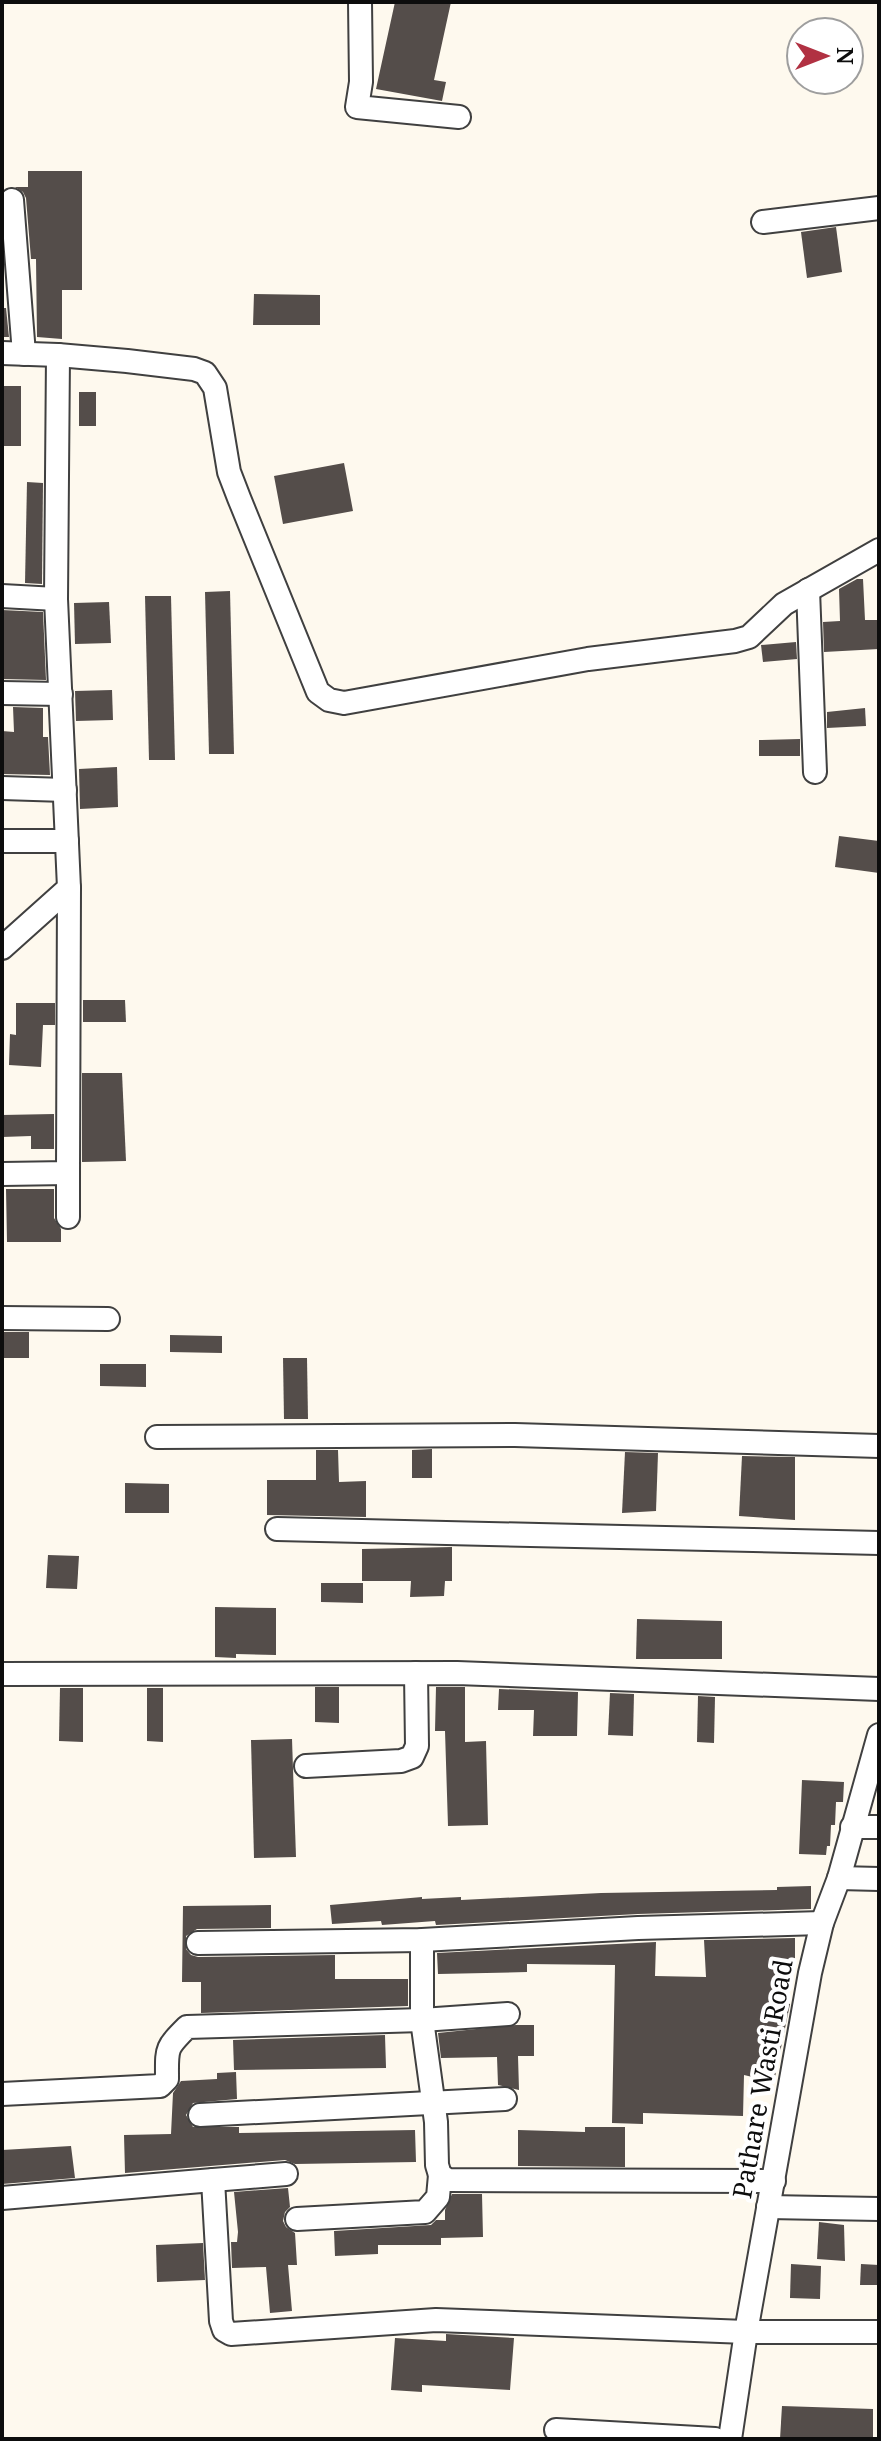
<svg xmlns="http://www.w3.org/2000/svg" width="881" height="2441" font-family="'Noto Serif',serif">
<rect width="100%" height="100%" fill="#fef9ee"/>
<g fill="#544d4a">
<polygon points="395,2 451,2 434,80 446,82 442,101 376,89"/>
<polygon points="28,171 82,171 82,290 62,290 62,339 37,337 36,259 31,259 26,198 23,192 15,187 28,187"/>
<polygon points="836,227 842,272 807,278 801,232"/>
<polygon points="254,294 320,295 320,325 253,325"/>
<polygon points="2,308 6,308 9,337 2,337"/>
<rect x="2" y="386" width="19" height="60"/>
<rect x="79" y="392" width="17" height="34"/>
<polygon points="344,463 353,511 283,524 274,476"/>
<polygon points="27,482 43,483 42,584 25,583"/>
<polygon points="857,579 863,579 865,620 879,620 879,649 824,652 823,622 840,621 839,589"/>
<polygon points="230,591 234,754 209,754 205,592"/>
<polygon points="145,596 171,596 175,760 149,760"/>
<polygon points="109,602 111,643 75,644 74,603"/>
<polygon points="2,610 43,612 46,680 2,679"/>
<polygon points="796,642 797,659 763,662 761,645"/>
<polygon points="112,690 113,720 76,721 75,691"/>
<polygon points="13,707 43,708 43,737 48,737 50,775 2,774 2,731 14,732"/>
<polygon points="865,708 866,726 827,728 827,712"/>
<polygon points="800,739 800,756 759,756 759,740"/>
<polygon points="117,767 118,807 80,809 79,769"/>
<polygon points="839,836 879,841 879,873 835,867"/>
<polygon points="83,1000 125,1000 126,1022 83,1022"/>
<polygon points="16,1003 55,1003 55,1025 43,1025 41,1067 9,1065 10,1034 16,1035"/>
<polygon points="82,1073 122,1073 126,1161 82,1162"/>
<polygon points="54,1114 54,1149 31,1149 31,1136 2,1137 2,1115"/>
<polygon points="6,1189 54,1189 54,1218 61,1229 61,1242 7,1242"/>
<rect x="2" y="1332" width="27" height="26"/>
<polygon points="170,1335 222,1336 222,1353 170,1352"/>
<polygon points="283,1358 307,1358 308,1419 284,1419"/>
<polygon points="100,1364 146,1364 146,1387 100,1386"/>
<polygon points="432,1449 432,1478 412,1478 412,1450"/>
<polygon points="316,1450 338,1450 339,1482 366,1481 366,1517 267,1515 267,1480 316,1480"/>
<polygon points="625,1452 658,1453 656,1511 622,1513"/>
<polygon points="742,1456 795,1457 795,1520 739,1516"/>
<polygon points="125,1483 169,1484 169,1513 125,1513"/>
<polygon points="452,1547 452,1581 445,1581 444,1596 410,1597 411,1581 362,1581 362,1549"/>
<polygon points="48,1555 79,1556 77,1589 46,1588"/>
<polygon points="321,1583 363,1583 363,1603 321,1602"/>
<polygon points="215,1607 276,1608 276,1655 236,1654 236,1658 215,1657"/>
<polygon points="637,1619 722,1621 722,1659 636,1659"/>
<polygon points="315,1687 339,1687 339,1723 315,1722"/>
<polygon points="436,1687 465,1687 465,1742 486,1741 488,1825 448,1826 445,1731 435,1731"/>
<polygon points="60,1688 83,1688 83,1742 59,1741"/>
<polygon points="147,1688 163,1688 163,1742 147,1741"/>
<polygon points="499,1689 578,1692 577,1736 533,1736 534,1710 498,1710"/>
<polygon points="610,1693 634,1694 633,1736 608,1735"/>
<polygon points="698,1696 715,1697 714,1743 697,1742"/>
<polygon points="292,1739 296,1857 254,1858 251,1740"/>
<polygon points="802,1780 844,1782 843,1802 836,1802 835,1825 831,1825 830,1846 827,1846 826,1855 799,1854"/>
<polygon points="811,1886 811,1909 638,1914 436,1925 435,1921 382,1925 381,1921 332,1924 330,1905 422,1897 422,1899 461,1897 461,1900 601,1893 777,1890 777,1887"/>
<polygon points="271,1905 271,1928 197,1929 186,1936 186,1949 191,1955 198,1957 335,1955 335,1979 408,1979 408,2006 201,2013 201,1982 182,1982 183,1906"/>
<polygon points="795,1938 795,1964 793,1964 784,2002 790,2004 774,2082 744,2075 743,2116 643,2113 643,2124 612,2123 615,1965 527,1964 527,1972 438,1974 437,1953 656,1942 655,1976 706,1977 704,1940"/>
<polygon points="516,2025 534,2025 534,2056 518,2056 519,2090 498,2085 497,2057 441,2058 438,2033"/>
<polygon points="385,2035 386,2068 234,2070 233,2040"/>
<polygon points="236,2072 237,2099 193,2103 186,2115 193,2127 239,2127 239,2133 415,2130 416,2162 295,2164 285,2160 125,2173 124,2135 171,2134 173,2093 181,2081 217,2079 217,2073"/>
<polygon points="585,2127 625,2127 625,2167 518,2166 518,2130 585,2132"/>
<polygon points="71,2146 75,2178 2,2184 2,2150"/>
<polygon points="288,2188 290,2207 285,2212 283,2221 286,2227 295,2233 297,2265 288,2265 292,2311 270,2313 266,2267 232,2268 231,2242 237,2242 238,2232 234,2192"/>
<polygon points="452,2194 482,2194 483,2237 441,2238 441,2245 378,2245 378,2254 335,2256 334,2231 431,2225 436,2220 445,2220 445,2210"/>
<polygon points="819,2222 844,2225 845,2261 817,2259"/>
<polygon points="203,2243 205,2280 157,2282 156,2245"/>
<polygon points="791,2264 821,2266 820,2299 790,2298"/>
<polygon points="861,2264 879,2265 879,2285 860,2285"/>
<polygon points="446,2334 514,2338 510,2390 422,2385 422,2392 391,2390 395,2338 446,2341"/>
<polygon points="782,2406 873,2409 873,2439 780,2439"/>
</g>
<g fill="none" stroke-linecap="round" stroke-linejoin="round">
<g stroke="#404040" stroke-width="26">
<g id="minor">
<polyline points="360,2 361,82 357,107 459,117"/>
<polyline points="12,200 24,354"/>
<polyline points="763,222 879,208"/>
<polyline points="2,353 58,355 127,361 194,369 205,373 215,388 229,472 239,498 318,692 329,700 344,703 588,659 735,641 749,637 784,604 879,550"/>
<polyline points="808,590 815,772"/>
<polyline points="2,596 56,599"/>
<polyline points="2,693 61,694"/>
<polyline points="2,788 65,790"/>
<polyline points="2,841 67,841"/>
<polyline points="2,948 69,888 56,599 58,355"/>
<polyline points="68,1173 68,1217"/>
<polyline points="2,1174 68,1173 69,888"/>
<polyline points="2,1318 108,1319"/>
<polyline points="157,1437 515,1435 879,1446"/>
<polyline points="277,1529 879,1543"/>
<polyline points="2,1674 457,1673 879,1689"/>
<polyline points="306,1766 401,1761 412,1757 417,1746 416,1673"/>
<polyline points="852,1827 879,1827"/>
<polyline points="839,1878 879,1879"/>
<polyline points="422,1940 422,2020 436,2122 437,2165 440,2175 448,2180 774,2181"/>
<polyline points="198,1943 422,1940 638,1928 822,1923"/>
<path d="M2,2094L160,2086L167,2079C167,2048 165,2049 187,2027L422,2020L508,2014"/>
<polyline points="200,2115 505,2099"/>
<polyline points="213,2180 286,2174"/>
<polyline points="2,2198 213,2180 221,2321 224,2330 231,2334 436,2320 746,2332 879,2332"/>
<polyline points="768,2207 879,2209"/>
<polyline points="297,2219 425,2212 438,2197 440,2175"/>
<polyline points="556,2430 715,2439"/>
<polyline points="730,2439 746,2332 810,1973 822,1923 839,1878 879,1735"/>
</g>
</g>
<use href="#minor" stroke="#fff" stroke-width="22"/>
</g>
<g text-anchor="middle" stroke-width="8" stroke-linejoin="round" paint-order="stroke">
<g font-size="26" fill="#0d0d0d" stroke="#fff">
<text transform="translate(763 2079) rotate(-80)" y="9">Pathare Wasti Road</text>
</g>
</g>
<rect width="881" height="2441" fill="none" stroke="#0d0d0d" stroke-width="8"/>
<g transform="translate(825 56) rotate(90)"><circle r="38" fill="#ffffff" stroke="#9e9e9e" stroke-width="2"/>
<path d="M0-6L14 30L0 20L-14 30Z" fill="#b13142"/>
<text y="-12" font-size="22" font-weight="bold" text-anchor="middle" fill="#0d0d0d">N</text>
</g>
</svg>
